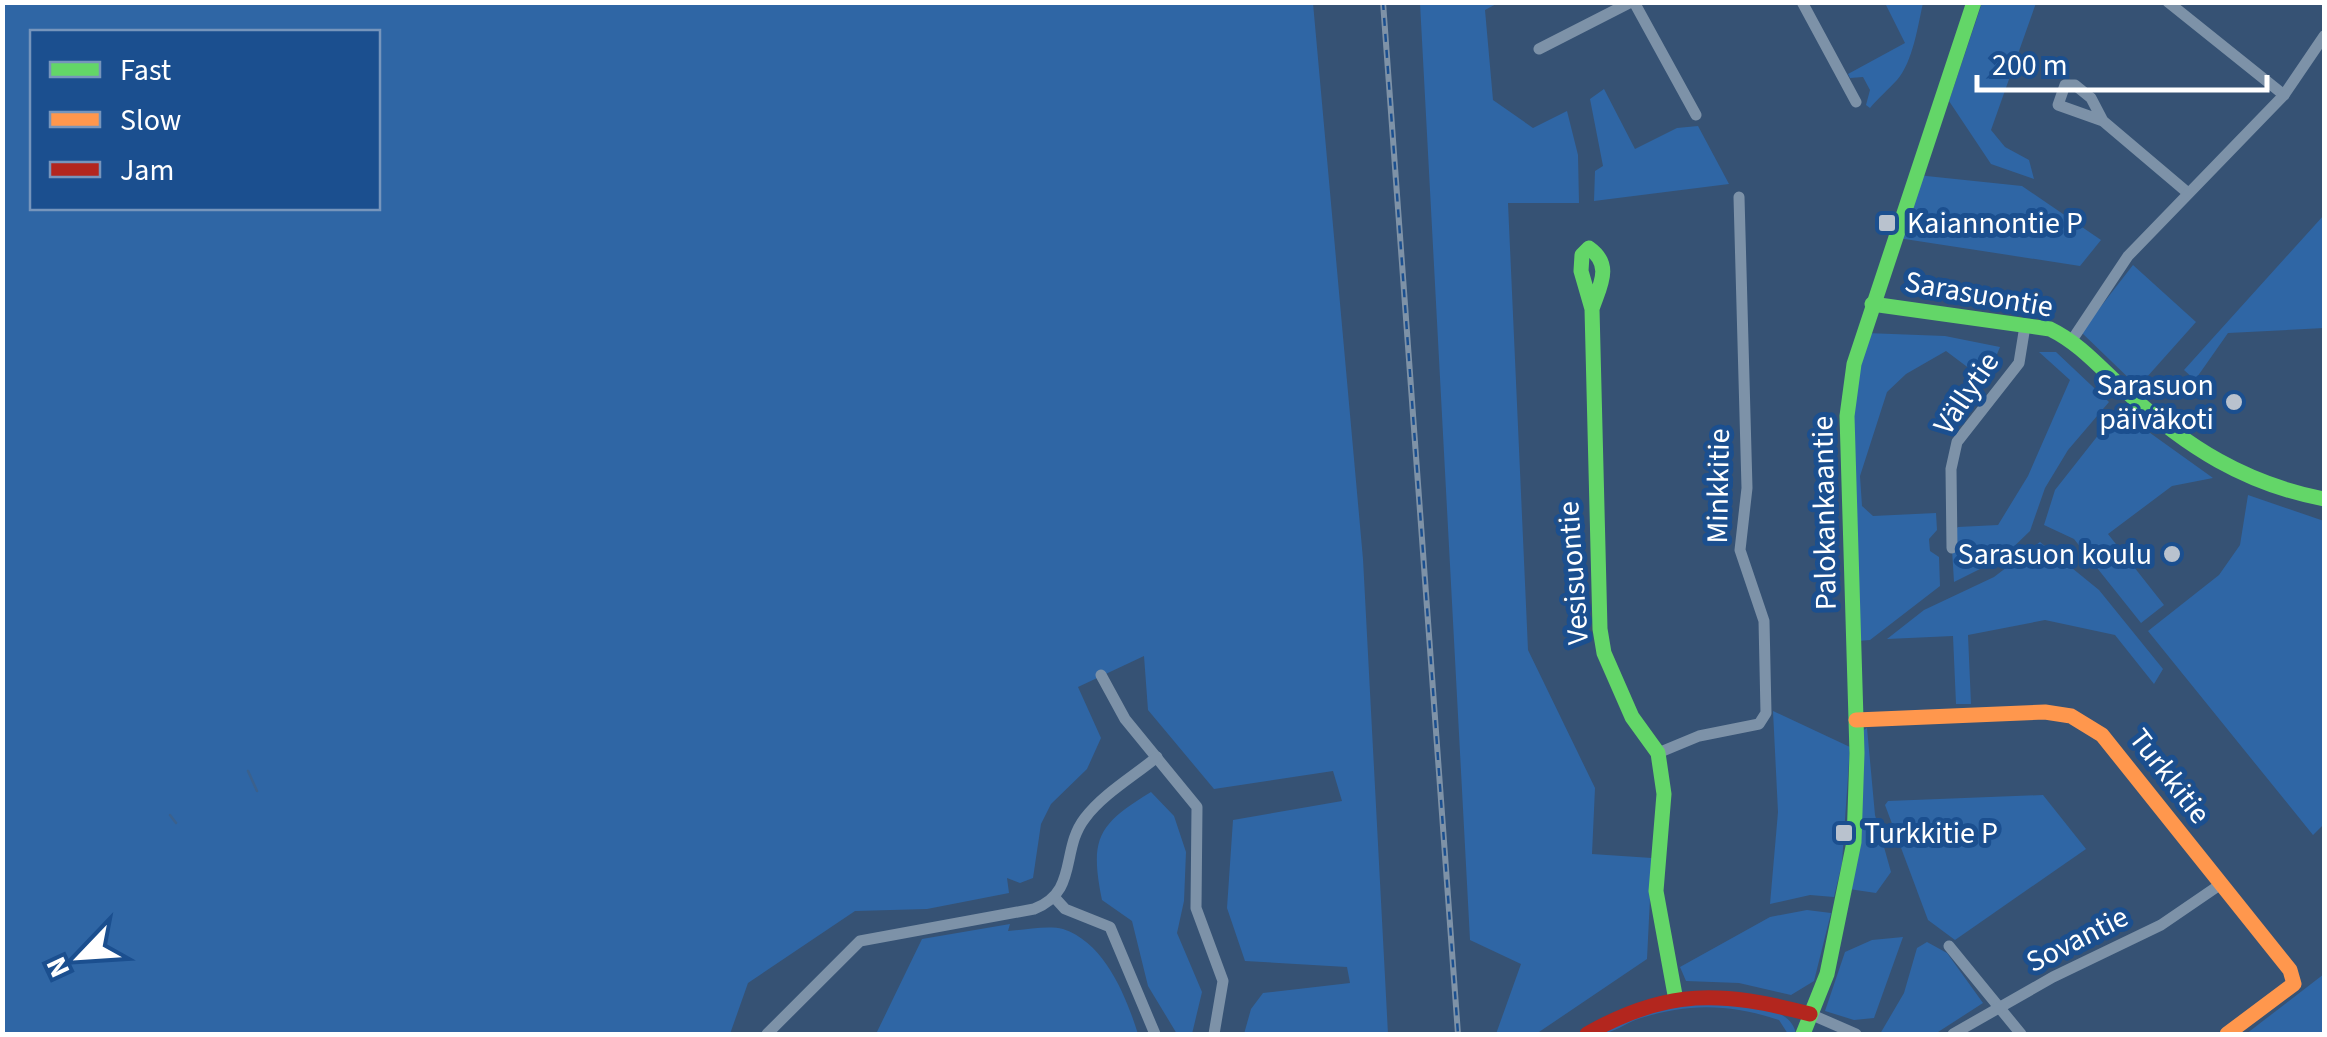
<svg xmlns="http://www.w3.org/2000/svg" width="2327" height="1037" font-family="'Source Sans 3',sans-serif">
<rect width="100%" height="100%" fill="#365274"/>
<g fill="#2f66a5" fill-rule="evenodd">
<path d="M2,3H1313L1363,559L1388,1034H1244L1251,1009L1263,993L1350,983L1347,967L1245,961L1227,908L1233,820L1342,801L1333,771L1214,789L1148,710L1144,656L1078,687L1101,738L1087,769L1051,804L1041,824L1033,878L1020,883L1007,878L1009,893L927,909L855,911L748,983L730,1034H3ZM32,32H378V208H32Z"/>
<polygon points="1420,3 1498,3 1485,10 1493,100 1533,128 1567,111 1578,155 1579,203 1508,203 1528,650 1595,788 1592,854 1652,858 1647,959 1536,1034 1496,1034 1521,964 1470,940"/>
<path d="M1885,3H1923C1918,25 1913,62 1897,80C1888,90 1879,97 1870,108L1866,105L1870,90L1863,77L1850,78L1848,74L1905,43Z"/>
<polygon points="1982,3 2036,3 1991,130 2005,147 2029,160 2034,179 1991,164 1949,101"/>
<polygon points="1604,89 1635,149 1677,128 1698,126 1729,184 1594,201 1595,171 1603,166 1590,99"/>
<polygon points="1917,175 2022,186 2101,240 2080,266 1898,238"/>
<polygon points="2324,215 2324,328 2228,333 2195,380 2184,370"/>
<polygon points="2133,265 2196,322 2138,387 2081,332"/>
<polygon points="1866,333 1945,336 2000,347 1986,381 1946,351 1906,374 1887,392 1860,476 1862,506 1873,516 1936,513 1937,530 1929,539 1930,551 1939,557 1940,586 1870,640 1858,641 1850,414"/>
<polygon points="2039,352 2056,352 2109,402 2068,450 2045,488 2030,531 2002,558 1954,582 1951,533 1958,527 1998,525 2028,476 2070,380"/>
<polygon points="2118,410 2213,478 2172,486 2108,534 2164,605 2141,623 2074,539 2044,525 2055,490"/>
<polygon points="2248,495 2324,521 2324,824 2313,835 2148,631 2219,575 2240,545"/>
<polygon points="2040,542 2099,590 2163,669 2154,684 2115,635 2045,620 1968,635 1971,704 1956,704 1953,636 1887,639 1924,610 1994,577"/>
<polygon points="1773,711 1850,747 1842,863 1834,897 1810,895 1770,904 1778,812"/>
<polygon points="1867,728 1875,815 1891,872 1876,893 1849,889 1862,731"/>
<path d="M1151,792L1174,816L1186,852L1184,901L1177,933L1202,992L1192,1034H1177L1148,986L1132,921L1102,900C1089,837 1099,824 1151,792Z"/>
<polygon points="2043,795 2086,849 1955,940 1928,920 1885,805 1888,801"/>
<polygon points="1807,910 1831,913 1814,981 1791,995 1739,983 1686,981 1680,967 1770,917"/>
<path d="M1010,924L1008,931C1023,930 1048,925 1063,929C1105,943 1126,996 1138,1034H876L922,939Z"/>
<polygon points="1903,937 1874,1018 1854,1020 1825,1011 1845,952 1872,940"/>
<polygon points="1927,942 1947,953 1983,1003 1935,1034 1880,1034 1904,993 1917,948"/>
<polygon points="2324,974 2324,1034 2246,1034"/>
<path d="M1698,1000C1726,1004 1790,1000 1796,1034H1788L1779,1020C1730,1004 1690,1003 1641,1018C1625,1023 1613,1034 1597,1034L1634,1015Z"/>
</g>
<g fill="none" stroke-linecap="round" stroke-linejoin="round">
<g stroke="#3b618d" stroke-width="2.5">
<polyline points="248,771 257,791"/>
<polyline points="170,815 176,823"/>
</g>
<g stroke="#7d92a8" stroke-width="11">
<polyline points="1634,2 1696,115"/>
<polyline points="1802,2 1856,102"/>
<polyline points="2168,2 2284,95"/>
<polyline points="1539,49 1631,2"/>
<polyline points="2103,121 2058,105 2065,85 2075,85 2091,98 2103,121 2188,193"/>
<polyline points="2072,340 2128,256 2284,95 2324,36"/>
<polyline points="1952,548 1951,469 1957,442 2019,363 2025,326"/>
<polyline points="1101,675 1125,719 1197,807 1196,908 1223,981 1214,1034"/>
<polyline points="1658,753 1699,736 1759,724 1766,713 1764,621 1740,550 1747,488 1739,197"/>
<polyline points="1055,898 1065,909 1110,927 1155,1034"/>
<polyline points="1949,946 2021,1034"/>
<polyline points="1810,1014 1856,1034"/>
<path d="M767,1034L860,941L1034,909C1079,892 1060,850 1085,818C1103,794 1134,776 1157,757"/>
<polyline points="1953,1034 2053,977 2161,925 2221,884"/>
</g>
<g stroke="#63d668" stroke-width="15">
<path d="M1872,304L2050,329C2081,344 2102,370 2128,393C2186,447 2246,484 2324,499"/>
<path d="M1592,309L1581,271L1582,255L1589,248C1613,265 1600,285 1592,309L1600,629L1604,653L1632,717L1658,753L1664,794L1656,891L1675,995"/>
<polyline points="1803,1034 1827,974 1854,842 1857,753 1847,416 1854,364 1974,2"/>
</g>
<polyline stroke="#ff974d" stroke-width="15" points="1856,720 2045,712 2071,716 2102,735 2290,970 2294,984 2227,1034"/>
<path stroke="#b3261e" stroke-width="15" d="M1587,1034C1667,988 1722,991 1810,1014"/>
<g stroke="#7e92a7" stroke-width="6">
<polyline id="rail" points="1383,2 1458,1034"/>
</g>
<use href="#rail" stroke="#1b4f8f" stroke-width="2.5" stroke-dasharray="8" stroke-linecap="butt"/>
</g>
<g fill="#b9c2ce" stroke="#1b4f8f" stroke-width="4">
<rect x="1877" y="213" width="20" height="20" rx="5"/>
<circle cx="2234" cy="402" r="10"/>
<circle cx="2172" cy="554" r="10"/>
<rect x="1834" y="823" width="20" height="20" rx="5"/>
</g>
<g text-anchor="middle" stroke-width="10" stroke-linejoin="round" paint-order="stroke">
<g font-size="30" fill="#fff" stroke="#1b4f8f" text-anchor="start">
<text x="1907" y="233">Kaiannontie P</text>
<text x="2214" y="395" text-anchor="end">Sarasuon<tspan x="2214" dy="34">päiväkoti</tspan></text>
<text x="2152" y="564" text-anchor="end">Sarasuon koulu</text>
<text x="1864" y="843">Turkkitie P</text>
</g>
<g font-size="30" fill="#fff" stroke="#1b4f8f">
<text transform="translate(1979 294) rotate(10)" y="10">Sarasuontie</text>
<text transform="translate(1966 393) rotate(-56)" y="10">Vällytie</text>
<text transform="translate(1718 486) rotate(-89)" y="10">Minkkitie</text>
<text transform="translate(1824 513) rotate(-91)" y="10">Palokankaantie</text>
<text transform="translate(1573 573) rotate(-94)" y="10">Vesisuontie</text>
<text transform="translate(2170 776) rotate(52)" y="10">Turkkitie</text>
<text transform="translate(2077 939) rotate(-27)" y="10">Sovantie</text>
</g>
</g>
<rect width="2327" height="1037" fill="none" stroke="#ffffff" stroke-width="10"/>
<rect x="30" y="30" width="350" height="180" fill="#1b4f8f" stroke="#7695bc" stroke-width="2.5"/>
<rect x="50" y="62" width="50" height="15" fill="#63d668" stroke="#7695bc" stroke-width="2.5"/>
<text x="120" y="80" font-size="30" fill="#ffffff">Fast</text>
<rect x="50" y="112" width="50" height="15" fill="#ff974d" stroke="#7695bc" stroke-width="2.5"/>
<text x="120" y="130" font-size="30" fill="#ffffff">Slow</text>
<rect x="50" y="162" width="50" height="15" fill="#b3261e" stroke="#7695bc" stroke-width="2.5"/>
<text x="120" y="180" font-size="30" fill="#ffffff">Jam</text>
<g transform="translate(80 957) rotate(245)" stroke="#1b4f8f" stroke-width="8" paint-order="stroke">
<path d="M0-8L18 38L0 25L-18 38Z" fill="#ffffff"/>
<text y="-15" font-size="28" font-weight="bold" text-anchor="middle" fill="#ffffff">N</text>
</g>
<path d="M1977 75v15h290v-15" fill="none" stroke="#ffffff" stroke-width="5"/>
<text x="1992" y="75" font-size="30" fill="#ffffff" stroke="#1b4f8f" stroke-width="8" paint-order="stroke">200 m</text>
</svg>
